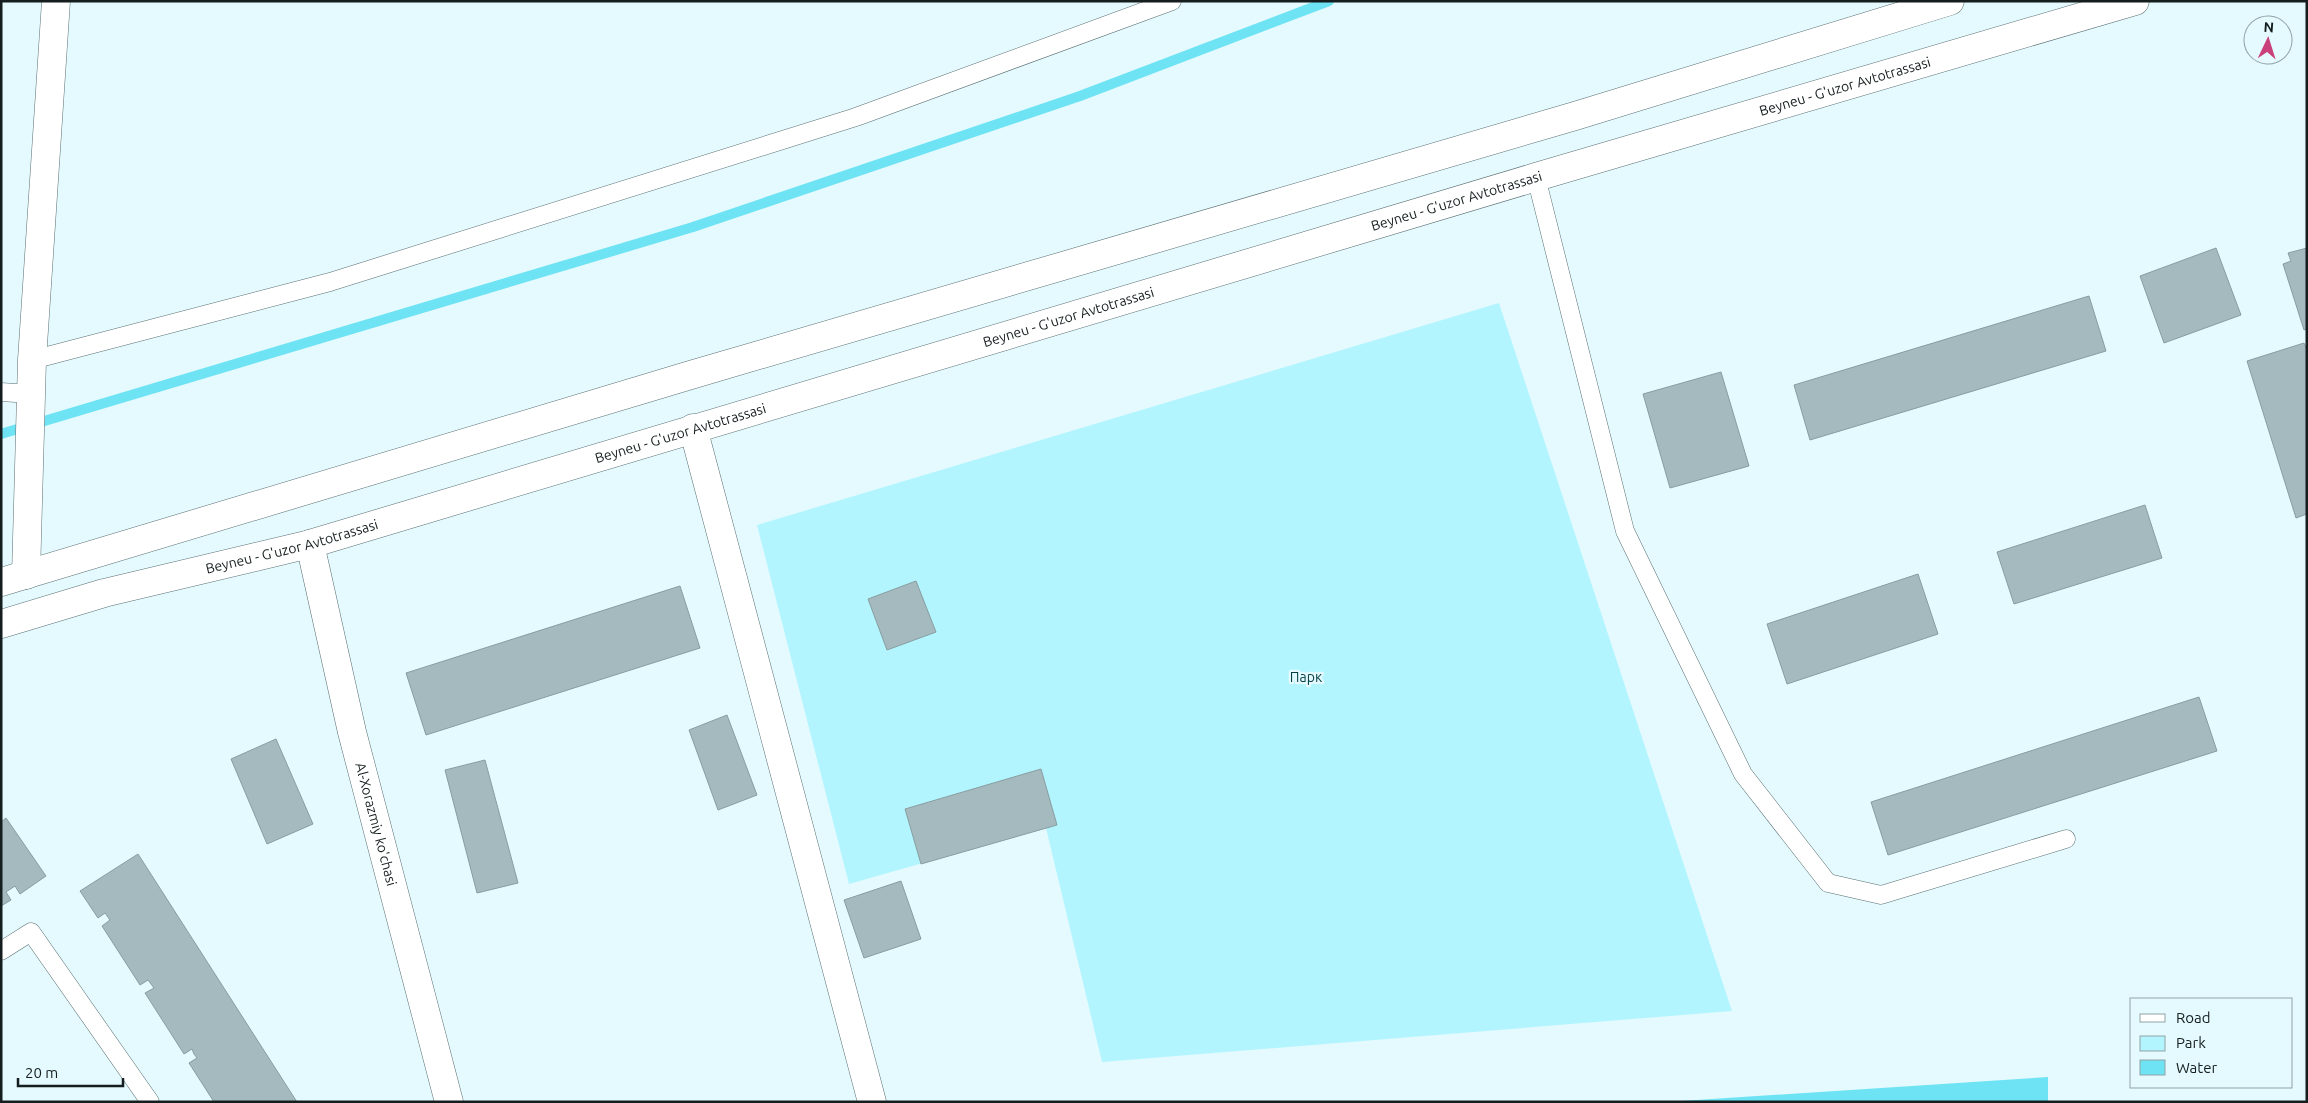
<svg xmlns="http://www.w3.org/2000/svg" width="2308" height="1103" font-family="Ubuntu,sans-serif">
<rect width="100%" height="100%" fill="#e4fafe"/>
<polygon fill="#b3f5ff" points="1499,303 1732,1011 1102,1062 1046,828 849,884 757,525"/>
<polygon fill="#6ee3f4" points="2048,1077 2048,1102 1666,1102"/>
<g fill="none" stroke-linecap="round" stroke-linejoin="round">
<polyline stroke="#6ee3f4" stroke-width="10" points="1,434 693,227 1080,96 1329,1"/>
</g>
<g fill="#a5babe" stroke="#889da0">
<polygon points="2216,248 2241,315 2164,343 2140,276"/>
<polygon points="2307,248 2307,329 2304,330 2283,264 2291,261 2288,253"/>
<polygon points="2089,296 2106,351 1810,440 1794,385"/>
<polygon points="2304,343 2307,350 2307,514 2296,518 2247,361"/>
<polygon points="1721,372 1749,466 1670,488 1643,394"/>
<polygon points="2145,505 2162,558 2014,604 1997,552"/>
<polygon points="1918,574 1938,634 1787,684 1767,624"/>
<polygon points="916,581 936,632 887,650 868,599"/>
<polygon points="680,586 700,648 426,735 406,673"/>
<polygon points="2199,697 2217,751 1888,855 1871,802"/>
<polygon points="727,715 757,795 718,810 689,730"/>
<polygon points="276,739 313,824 267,844 231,759"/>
<polygon points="485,760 518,883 477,893 445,770"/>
<polygon points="1041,769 1057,825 921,864 905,809"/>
<polygon points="6,818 46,876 20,894 15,886 6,892 11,900 1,906 1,822"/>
<polygon points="138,854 297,1102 214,1102 189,1063 197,1058 194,1054 192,1049 184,1054 145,993 154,988 148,980 140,985 102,926 110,920 105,913 98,918 80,891"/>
<polygon points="901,881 921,939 864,958 844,900"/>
</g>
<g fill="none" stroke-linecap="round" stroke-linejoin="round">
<g stroke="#5b6f72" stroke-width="19">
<g id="service">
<polyline points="1536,177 1625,531 1743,774 1828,883 1881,895 2066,839"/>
<polyline points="32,360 330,282 856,117 1172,1"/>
<polyline points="1,392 31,394"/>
<polyline points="1,951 31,932 150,1102"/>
</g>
</g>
<g stroke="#5b6f72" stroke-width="29">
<polyline id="minor" points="693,428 872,1102"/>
</g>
<g stroke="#5b6f72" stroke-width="29">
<g id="tertiary">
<path id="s1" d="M310,544L352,732L449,1102"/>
<polyline points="26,575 32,360 56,1"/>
</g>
</g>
<g stroke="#5b6f72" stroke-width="29">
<g id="trunk">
<polyline points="1,582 694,374 1575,116 1950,1"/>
<path id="s2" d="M1,624L104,593L310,544L1536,177L2135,1"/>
</g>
</g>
<use href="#service" stroke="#fff" stroke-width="18"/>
<use href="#minor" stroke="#fff" stroke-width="28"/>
<use href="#tertiary" stroke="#fff" stroke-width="28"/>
<use href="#trunk" stroke="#fff" stroke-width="28"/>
</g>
<g text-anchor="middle" stroke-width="4.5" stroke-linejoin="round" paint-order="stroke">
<g font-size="14" fill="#151d1e" stroke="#e4fafe">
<text dy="5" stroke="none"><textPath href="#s2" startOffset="1921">Beyneu - G'uzor Avtotrassasi</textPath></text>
<text dy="5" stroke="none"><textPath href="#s2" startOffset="1516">Beyneu - G'uzor Avtotrassasi</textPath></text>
<text dy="5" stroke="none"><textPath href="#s2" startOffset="1111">Beyneu - G'uzor Avtotrassasi</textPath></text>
<text dy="5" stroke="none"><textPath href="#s2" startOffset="706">Beyneu - G'uzor Avtotrassasi</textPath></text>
<text dy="5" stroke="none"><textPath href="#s2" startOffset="301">Beyneu - G'uzor Avtotrassasi</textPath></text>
<text dy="5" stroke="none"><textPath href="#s1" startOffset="288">Al-Xorazmiy ko'chasi</textPath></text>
</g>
<g font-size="14" fill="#053f46" stroke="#e4fafe">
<text x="1306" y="682">Парк</text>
</g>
</g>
<rect width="2308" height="1103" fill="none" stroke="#151d1e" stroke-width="5"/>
<rect x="2130" y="998" width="162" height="90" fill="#e4fafe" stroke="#91a2a4"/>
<rect x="2140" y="1014" width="25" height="8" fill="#ffffff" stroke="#91a2a4"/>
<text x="2176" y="1023" font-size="15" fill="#151d1e">Road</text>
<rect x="2140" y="1036" width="25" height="15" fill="#b3f5ff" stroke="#91a2a4"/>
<text x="2176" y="1048" font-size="15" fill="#151d1e">Park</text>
<rect x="2140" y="1060" width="25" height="15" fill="#6ee3f4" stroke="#91a2a4"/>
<text x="2176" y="1073" font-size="15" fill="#151d1e">Water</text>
<g transform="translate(2268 40) rotate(4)"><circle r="24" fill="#e4fafe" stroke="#91a2a4"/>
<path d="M0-4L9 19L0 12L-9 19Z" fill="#c9407a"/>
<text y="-8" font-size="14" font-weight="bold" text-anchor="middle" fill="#151d1e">N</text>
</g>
<path d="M18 1078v8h105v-8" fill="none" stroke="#151d1e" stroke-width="2.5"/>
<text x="25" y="1078" font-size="15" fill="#151d1e" stroke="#e4fafe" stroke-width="4" paint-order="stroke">20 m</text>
</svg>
